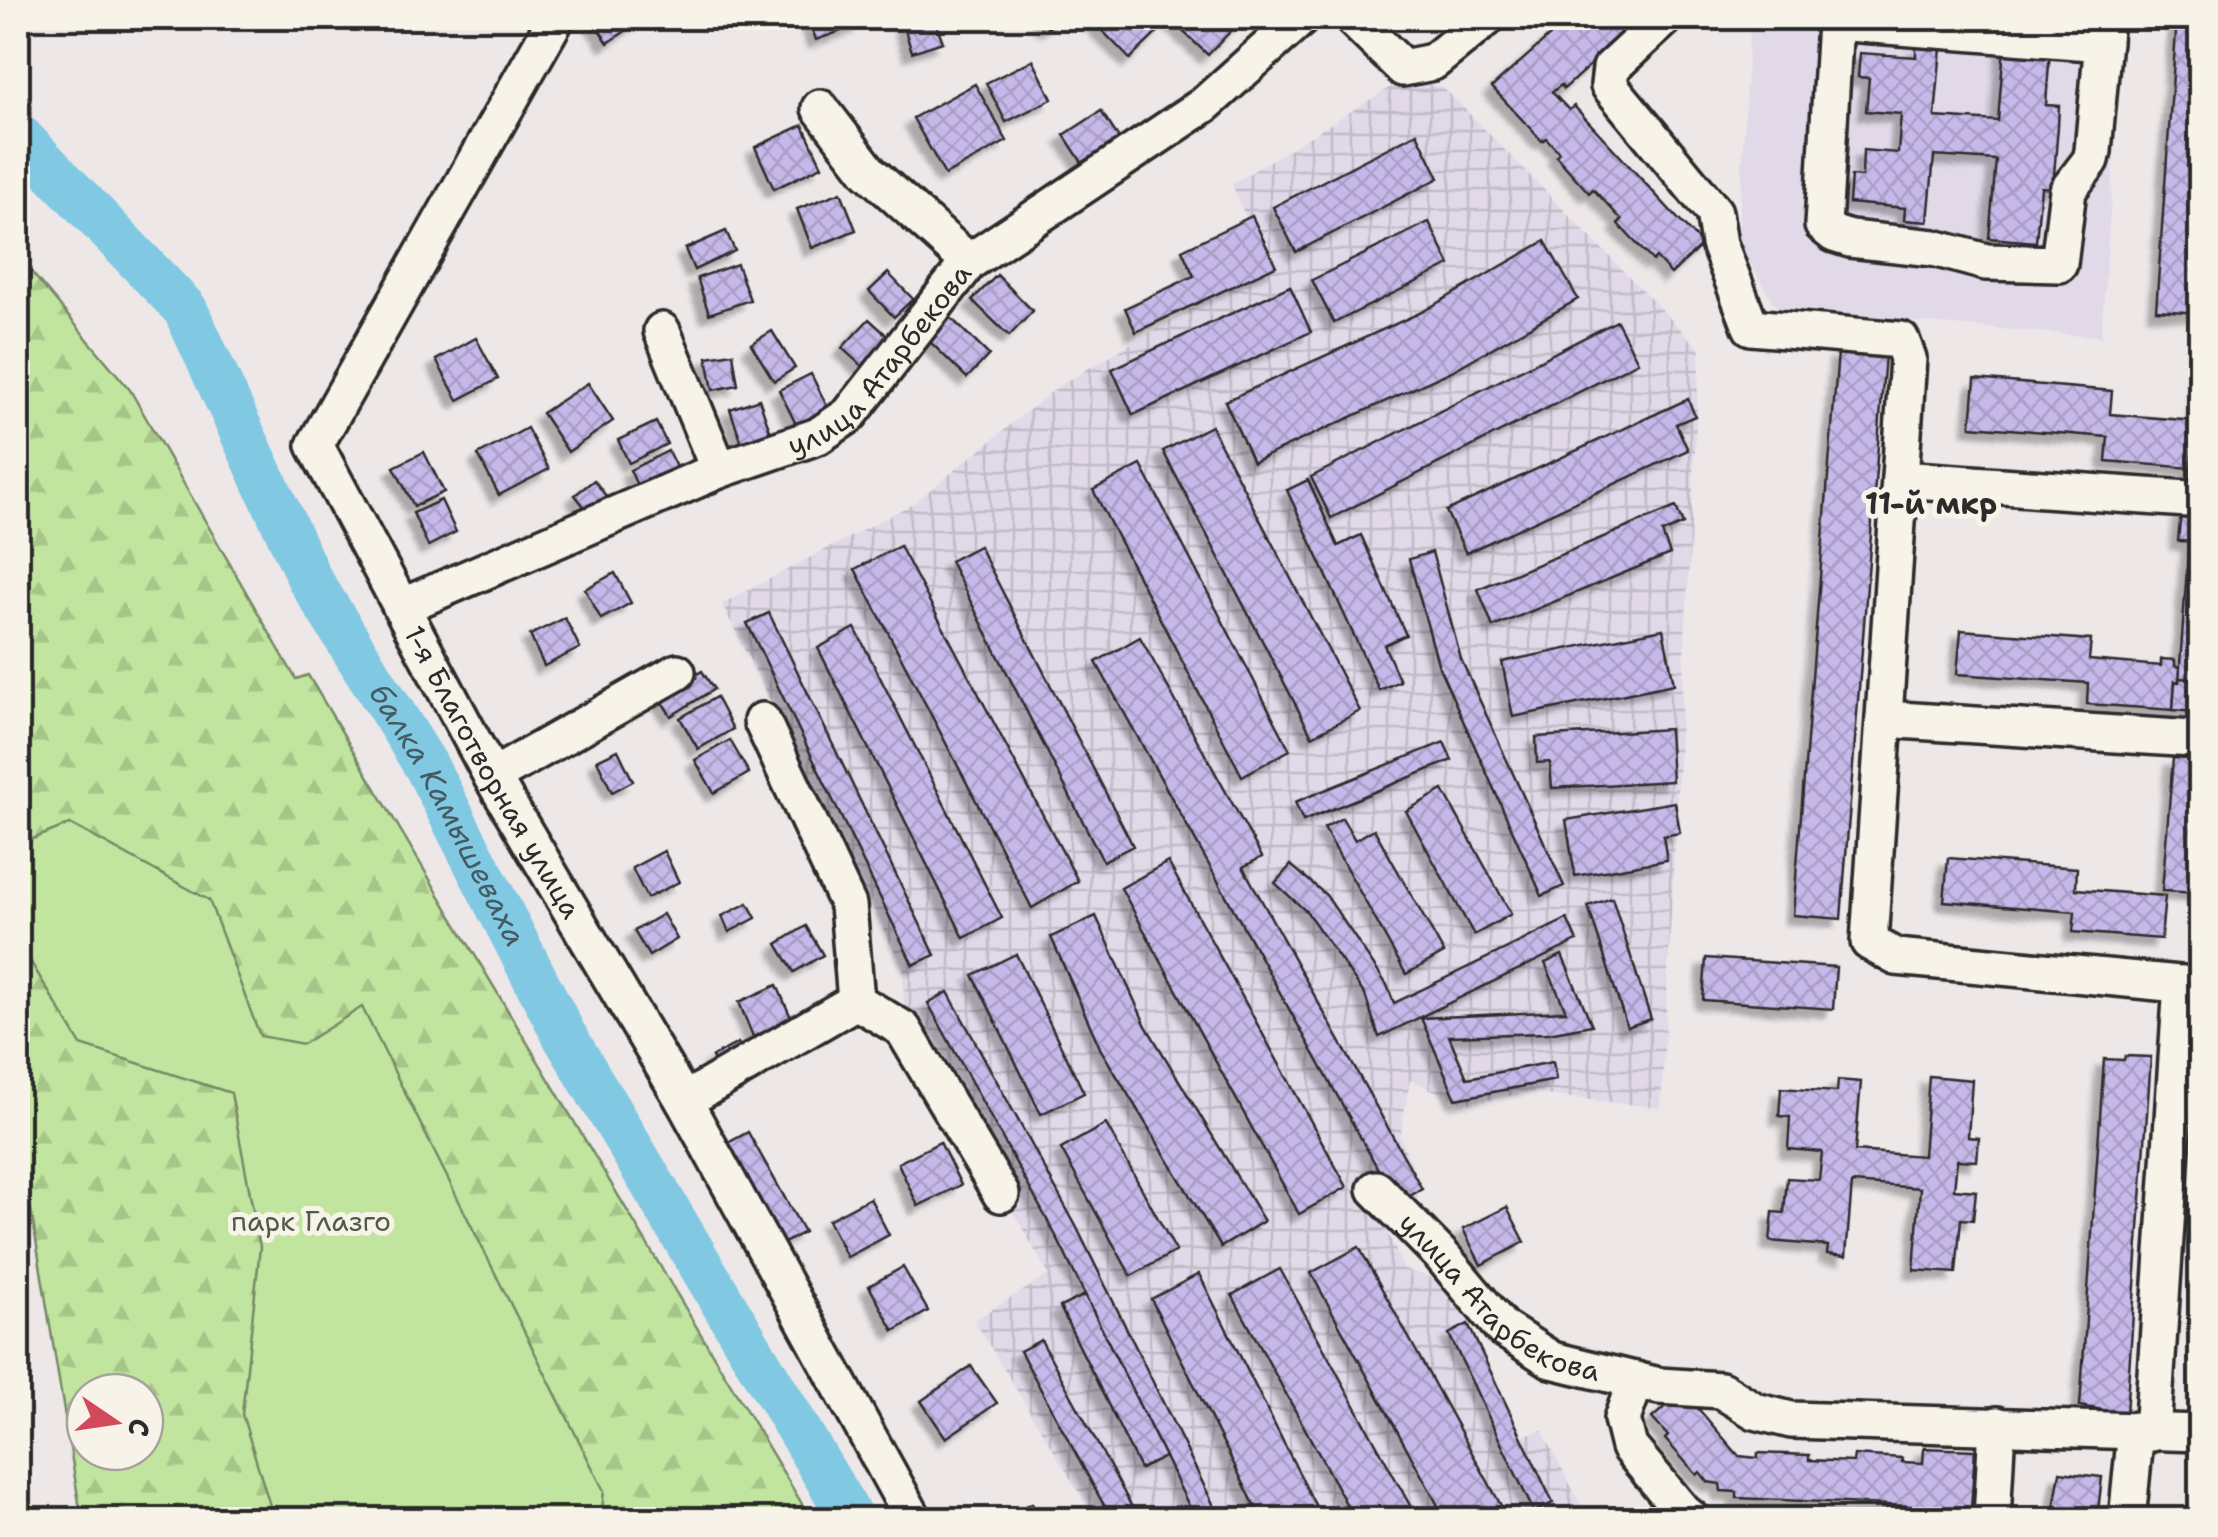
<svg xmlns="http://www.w3.org/2000/svg" width="2218" height="1537" font-family="'Shantell Sans',sans-serif">
<defs>
<pattern id="industrial-grid" width="8" height="8" patternUnits="userSpaceOnUse" patternTransform="scale(2.5)"><rect width="8" height="8" fill="#e1d9e8"/><path d="M0 4h8M4 0v8" fill="none" stroke="#c1bac7"/></pattern>
<pattern id="forest-firs" width="22" height="20" patternUnits="userSpaceOnUse" patternTransform="scale(2.5)"><rect width="22" height="20" fill="#c1e59f"/><path d="M5 1l3.5 6h-7zM16 11l3.5 6h-7z" fill="#a6c589"/></pattern>
<pattern id="building-cross-hatch" width="8" height="8" patternUnits="userSpaceOnUse" patternTransform="scale(2.5)"><rect width="8" height="8" fill="#c6b8e9"/><path d="M0 0l8 8M0 8l8-8" fill="none" stroke="#aa9ec8"/></pattern>
<filter id="shadow"><feDropShadow dx="-8" dy="8" stdDeviation="2.5" flood-color="#0004"/></filter>
</defs>
<rect width="100%" height="100%" fill="#ede7e8"/>
<filter id="ink" filterUnits="userSpaceOnUse"><feTurbulence type="fractalNoise" baseFrequency=".01" numOctaves="2"/><feDisplacementMap in="SourceGraphic" scale="20" xChannelSelector="R" yChannelSelector="G"/><feConvolveMatrix kernelMatrix="1 2 1 2 8 2 1 2 1" color-interpolation-filters="sRGB"/></filter>
<g filter="url(#ink)">
<polygon fill="#e1d9e8" points="1750,18 2124,18 2101,337 1779,311 1738,243"/>
<polygon fill="url(#industrial-grid)" points="1404,79 1442,87 1448,92 1700,349 1661,1108 1528,1093 1465,1104 1410,1080 1400,1137 1415,1174 1372,1197 1404,1269 1452,1284 1519,1437 1542,1430 1588,1519 1095,1519 974,1320 1049,1275 904,1020 903,969 722,604 914,503 1060,385 1265,266 1232,184"/>
<path fill="#c1e59f" stroke="#768865" stroke-width="2.5" fill-rule="evenodd" d="M18,275L765,1519H85L18,1006ZM85,1392H145V1452H85Z"/>
<g fill="url(#forest-firs)" stroke="#768865" stroke-width="2.5" fill-rule="evenodd">
<polygon points="18,256 130,390 296,679 308,675 811,1519 601,1519 604,1491 362,1007 303,1044 260,1036 209,900 70,824 18,845"/>
<path d="M18,941L81,1045L231,1093L260,1247L242,1414L274,1519L84,1520L81,1515L18,1130ZM85,1392H145V1452H85Z"/>
</g>
<g fill="none" stroke-linecap="round" stroke-linejoin="round">
<path stroke="#81c8e2" stroke-width="45" id="s1" d="M18,135L185,309L309,578L426,766L564,1035L852,1520"/>
</g>
<g fill="url(#building-cross-hatch)" stroke="#2b2b2b" stroke-width="2.5" filter="url(#shadow)">
<polygon points="591,18 637,18 640,21 608,43"/>
<polygon points="808,18 859,18 861,24 816,40"/>
<polygon points="901,18 934,18 943,42 912,52"/>
<polygon points="1040,18 1061,18 1048,28"/>
<polygon points="1090,18 1153,18 1163,27 1130,59"/>
<polygon points="1175,18 1243,18 1208,55 1172,21"/>
<polygon points="1570,18 1641,18 1564,89 1561,85 1552,92 1569,110 1574,106 1702,245 1671,274 1656,258 1653,261 1618,224 1622,220 1593,189 1589,193 1556,156 1559,152 1546,138 1542,141 1492,87"/>
<polygon points="2177,18 2200,18 2200,313 2156,310"/>
<polygon points="1916,46 1941,48 1935,117 1998,121 2004,46 2050,50 2046,105 2059,106 2058,126 2053,188 2041,187 2036,242 1989,238 1996,160 1934,156 1928,222 1904,220 1905,208 1849,203 1851,176 1862,177 1863,150 1898,153 1901,114 1866,111 1869,78 1858,77 1860,53 1916,57"/>
<polygon points="1033,60 1052,99 1006,122 986,83"/>
<polygon points="975,84 1007,141 945,175 913,118"/>
<polygon points="1101,111 1120,140 1083,164 1064,135"/>
<polygon points="803,125 822,166 774,189 755,147"/>
<polygon points="1417,133 1439,178 1296,252 1273,207"/>
<polygon points="841,192 856,230 812,248 797,209"/>
<polygon points="1252,216 1276,266 1136,332 1125,308 1194,276 1182,250"/>
<polygon points="1429,222 1450,265 1334,323 1312,280"/>
<polygon points="726,231 735,251 694,270 685,249"/>
<polygon points="1545,241 1578,299 1452,371 1253,462 1225,401 1422,312"/>
<polygon points="737,264 750,300 709,314 697,278"/>
<polygon points="888,273 913,299 894,317 869,291"/>
<polygon points="997,275 1033,311 1009,336 972,300"/>
<polygon points="1290,286 1311,332 1133,415 1112,369"/>
<polygon points="949,316 989,355 967,378 927,339"/>
<polygon points="869,319 892,340 865,369 842,348"/>
<polygon points="1617,321 1638,362 1331,518 1311,477"/>
<polygon points="772,331 795,368 774,381 751,344"/>
<polygon points="476,338 498,379 458,400 436,360"/>
<polygon points="1838,352 1885,355 1841,919 1793,915"/>
<polygon points="733,353 738,385 713,390 707,357"/>
<polygon points="2200,355 2200,433 2194,432"/>
<polygon points="811,374 829,410 797,426 779,390"/>
<polygon points="1975,379 2112,391 2110,414 2195,421 2191,468 2106,461 2108,437 1971,426"/>
<polygon points="588,383 613,421 568,452 542,413"/>
<polygon points="759,399 774,442 745,452 730,409"/>
<polygon points="1688,399 1695,416 1676,424 1688,450 1466,553 1446,511"/>
<polygon points="656,422 667,444 629,463 618,440"/>
<polygon points="1211,426 1360,711 1312,736 1163,451"/>
<polygon points="527,428 549,469 499,495 478,455"/>
<polygon points="2194,432 2200,433 2200,481 2190,480"/>
<polygon points="668,451 679,473 640,492 630,470"/>
<polygon points="424,452 444,492 414,506 394,467"/>
<polygon points="1141,465 1290,750 1242,776 1093,490"/>
<polygon points="594,480 609,500 590,514 575,495"/>
<polygon points="1308,480 1338,546 1361,535 1406,635 1384,645 1400,681 1379,690 1287,490"/>
<polygon points="441,500 456,532 428,546 413,513"/>
<polygon points="1676,507 1683,524 1662,533 1670,554 1493,627 1478,589"/>
<polygon points="2181,511 2200,513 2200,542 2178,541"/>
<polygon points="2189,541 2200,542 2200,680 2179,678"/>
<polygon points="900,546 1078,881 1032,908 855,569"/>
<polygon points="979,546 1133,846 1103,861 950,561"/>
<polygon points="1432,552 1461,659 1564,886 1542,896 1439,667 1409,559"/>
<polygon points="615,573 631,603 601,619 585,589"/>
<polygon points="769,613 935,955 913,965 747,623"/>
<polygon points="565,618 580,648 544,666 530,635"/>
<polygon points="855,628 1002,918 964,938 818,648"/>
<polygon points="1663,629 1674,684 1513,717 1502,662"/>
<polygon points="1961,630 2091,640 2089,660 2161,666 2161,659 2175,660 2175,666 2180,667 2179,682 2175,681 2173,710 2087,704 2088,683 1957,674"/>
<polygon points="1140,637 1262,857 1243,867 1422,1189 1397,1203 1096,662"/>
<polygon points="702,671 714,689 671,716 659,697"/>
<polygon points="2179,678 2200,680 2200,760 2191,760 2195,712 2173,710 2175,681 2179,682"/>
<polygon points="716,697 733,729 698,749 680,718"/>
<polygon points="1669,729 1672,781 1552,788 1550,762 1537,763 1536,737"/>
<polygon points="730,740 749,773 714,793 695,760"/>
<polygon points="1444,742 1452,760 1303,821 1295,802"/>
<polygon points="618,750 633,781 612,792 597,760"/>
<polygon points="2173,758 2200,760 2200,893 2162,891"/>
<polygon points="1443,790 1511,914 1474,935 1406,811"/>
<polygon points="1675,802 1680,833 1663,836 1667,860 1575,876 1566,820"/>
<polygon points="1342,818 1355,840 1374,829 1444,953 1406,974 1324,828"/>
<polygon points="664,851 679,882 647,898 632,868"/>
<polygon points="1948,858 2077,868 2076,889 2165,896 2161,939 2073,932 2075,912 1944,901"/>
<polygon points="1168,862 1347,1187 1299,1214 1121,888"/>
<polygon points="1291,865 1326,895 1387,985 1394,1003 1567,919 1577,941 1379,1037 1365,995 1307,912 1275,883"/>
<polygon points="1612,898 1651,1019 1627,1027 1588,906"/>
<polygon points="748,903 756,918 729,932 722,916"/>
<polygon points="663,914 677,939 649,956 634,931"/>
<polygon points="1096,916 1146,1026 1264,1221 1221,1247 1101,1050 1051,937"/>
<polygon points="806,926 823,955 794,972 777,944"/>
<polygon points="1016,954 1084,1093 1041,1114 973,975"/>
<polygon points="1562,955 1592,1025 1548,1033 1449,1036 1467,1078 1553,1062 1556,1080 1456,1099 1421,1018 1566,1011 1545,963"/>
<polygon points="1706,958 1836,967 1833,1009 1703,1000"/>
<polygon points="777,985 792,1020 753,1037 739,1002"/>
<polygon points="948,992 1076,1226 1218,1514 1206,1520 1196,1520 1056,1236 928,1003"/>
<polygon points="738,1043 747,1059 721,1073 712,1057"/>
<polygon points="2125,1056 2151,1057 2126,1414 2080,1406 2104,1059 2124,1060"/>
<polygon points="1929,1076 1972,1080 1968,1137 1979,1138 1977,1161 1957,1160 1954,1189 1976,1191 1973,1220 1961,1219 1956,1273 1914,1270 1920,1188 1852,1183 1846,1256 1827,1254 1828,1246 1770,1241 1773,1212 1784,1213 1787,1178 1819,1180 1822,1152 1788,1149 1790,1117 1779,1116 1781,1088 1837,1092 1838,1080 1861,1082 1855,1151 1923,1156"/>
<polygon points="1106,1124 1176,1251 1131,1276 1061,1149"/>
<polygon points="748,1132 804,1232 784,1243 728,1143"/>
<polygon points="940,1142 961,1185 918,1206 898,1163"/>
<polygon points="870,1198 889,1235 847,1257 828,1220"/>
<polygon points="1507,1207 1525,1242 1481,1265 1463,1229"/>
<polygon points="1359,1247 1509,1520 1446,1520 1311,1273"/>
<polygon points="903,1267 928,1311 894,1331 869,1286"/>
<polygon points="1280,1269 1418,1520 1355,1520 1232,1295"/>
<polygon points="1199,1274 1311,1497 1323,1520 1262,1520 1151,1299"/>
<polygon points="1085,1295 1165,1457 1140,1469 1060,1307"/>
<polygon points="1468,1324 1553,1503 1534,1512 1449,1334"/>
<polygon points="1041,1340 1139,1520 1112,1520 1020,1351"/>
<polygon points="971,1366 997,1403 946,1438 921,1401"/>
<polygon points="1683,1391 1739,1456 1758,1458 1758,1453 1809,1455 1809,1460 1853,1462 1854,1455 1902,1458 1902,1462 1923,1463 1924,1448 1975,1450 1971,1509 1737,1498 1737,1492 1721,1491 1720,1484 1708,1482 1700,1472 1697,1475 1665,1439 1668,1436 1652,1418"/>
<polygon points="2060,1472 2102,1477 2097,1520 2052,1520"/>
<polygon points="1032,1503 1041,1520 1003,1520 1002,1519"/>
</g>
<g fill="none" stroke-linecap="round" stroke-linejoin="round">
<g stroke="#2b2b2b" stroke-width="42">
<g id="minor">
<polyline points="1352,18 1403,68 1433,62 1487,18"/>
<polyline points="1665,18 1611,68 1609,85 1714,212 1719,244 1751,327 1901,340 1908,358 1869,942 1896,957 2200,986"/>
<path id="s2" d="M554,22L315,445L492,777L684,1101L914,1520"/>
<polyline points="2103,43 1835,22 1823,225 1834,234 1850,239 1934,248 1986,262 2059,264 2068,190 2091,160 2093,151 2105,18"/>
<polyline points="820,108 869,172 969,262"/>
<polyline points="662,331 719,470"/>
<polyline points="1900,479 2188,499"/>
<path id="s3" d="M401,607L719,470L818,436L849,415L969,262L1204,105L1301,18"/>
<polyline points="1884,719 2193,739"/>
<polyline points="762,721 848,905 856,1001 903,1029 1001,1194"/>
<polyline points="492,777 677,672"/>
<polyline points="684,1101 856,1001"/>
<path id="s4" d="M1376,1189L1442,1256L1502,1328L1552,1360L1659,1386L1721,1390L1755,1411L1791,1420L2200,1433"/>
<polyline points="1636,1380 1622,1419 1629,1447 1683,1512 1693,1520"/>
<polyline points="2152,1433 2182,984"/>
<polyline points="1992,1520 1997,1425"/>
<polyline points="2127,1520 2136,1430"/>
</g>
</g>
<use href="#minor" stroke="#f7f3e8" stroke-width="35"/>
</g>
</g>
<g text-anchor="middle" stroke-width="10" stroke-linejoin="round" paint-order="stroke">
<g font-size="28" fill="#2b2b2b" stroke="#f7f3e8">
<text dy="10" stroke="none"><textPath href="#s3" startOffset="548">улица Атарбекова</textPath></text>
<text dy="10" stroke="none"><textPath href="#s2" startOffset="858">1-я Благотворная улица</textPath></text>
<text dy="10" stroke="none"><textPath href="#s4" startOffset="168">улица Атарбекова</textPath></text>
</g>
<g font-size="28" fill="#505a48" stroke="#f7f3e8">
<text x="311" y="1231">парк Глазго</text>
</g>
<g font-size="30" font-weight="bold" fill="#2b2b2b" stroke="#f7f3e8">
<text x="1931" y="514">11-й мкр</text>
</g>
<g font-size="30" font-style="italic" fill="#455a62" stroke="#f7f3e8">
<text dy="10" stroke="none"><textPath href="#s1" startOffset="812">балка Камышеваха</textPath></text>
</g>
</g>
<rect width="2218" height="1537" fill="none" stroke="#f7f3e8" stroke-width="60"/>
<rect x="30" y="30" width="2158" height="1477" fill="none" stroke="#2b2b2b" stroke-width="4" filter="url(#ink)"/>
<g transform="translate(115 1422) rotate(103)"><circle r="48" fill="#f7f3e8" stroke="#a5a39c" stroke-width="2.5"/>
<path d="M0-8L18 38L0 25L-18 38Z" fill="#d1495b"/>
<text y="-15" font-size="28" font-weight="bold" text-anchor="middle" fill="#2b2b2b">С</text>
</g>
</svg>
